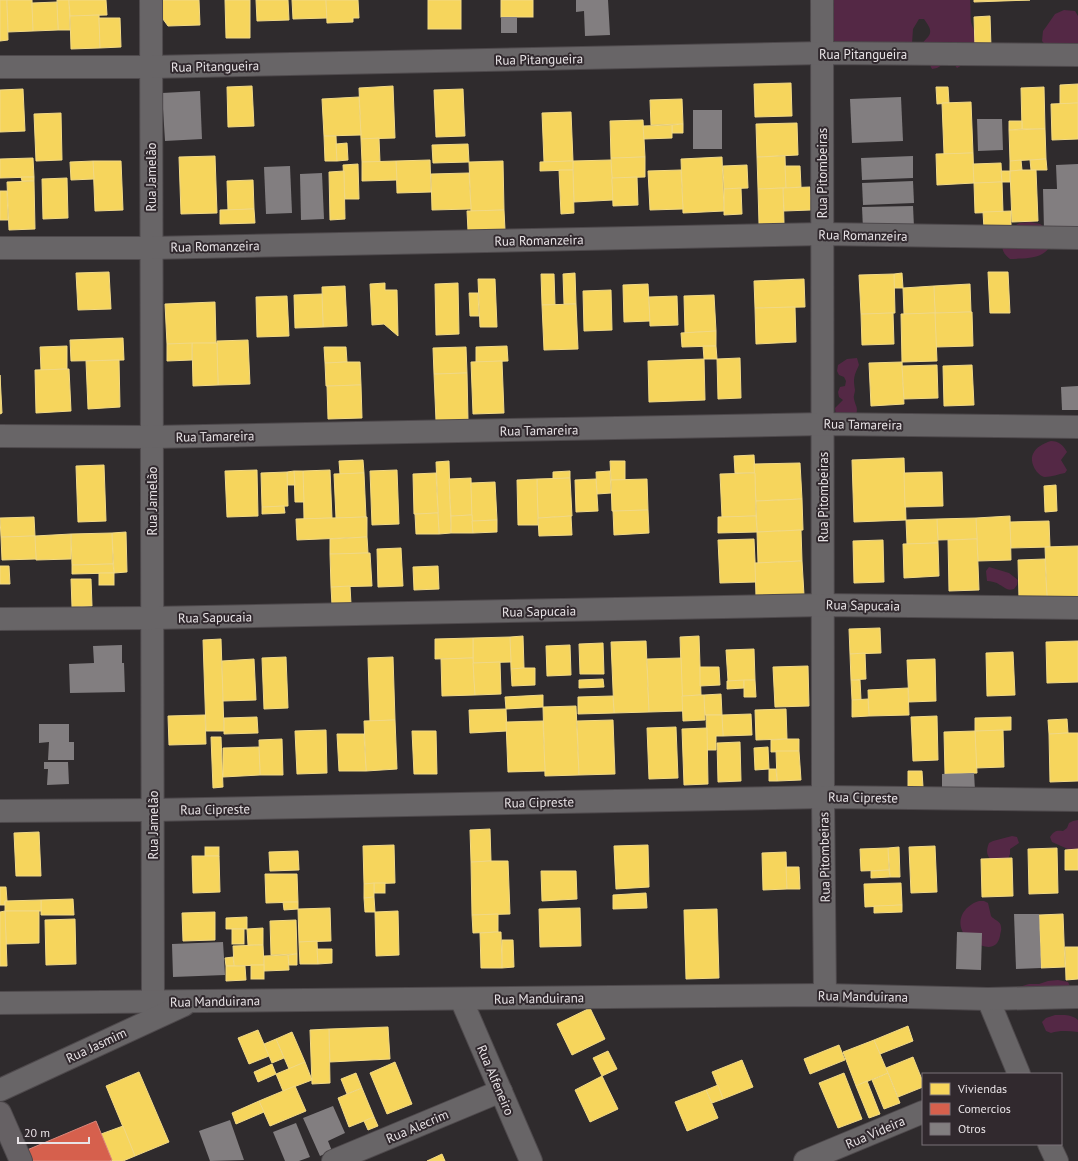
<svg xmlns="http://www.w3.org/2000/svg" width="1078" height="1161" font-family="'PT Sans',sans-serif">
<rect width="100%" height="100%" fill="#2f2b2d"/>
<g fill="#542845">
<path d="M827,0H970C971,8 970,14 971,22C972,26 974,30 975,34C978,44 967,64 957,68L954,64L942,65L937,68L932,69L920,46C930,34 935,34 924,19H919L913,29L912,44L835,42L827,30Z"/>
<polygon points="1064,10 1075,11 1078,16 1078,67 1061,63 1042,41 1043,31 1046,27 1055,14"/>
<path d="M1030,222L1040,224L1046,228L1049,248C1040,260 1023,258 1010,259C996,248 1004,240 1011,227L1020,223Z"/>
<path d="M857,358L859,365C854,376 853,378 855,390C855,393 853,396 854,399C856,408 859,407 855,418L836,417L835,408L843,400L839,397L838,392L840,387L845,386L846,381L844,377L839,375L837,371L838,365L847,359Z"/>
<path d="M1051,441C1059,441 1063,445 1067,452L1061,460L1067,470L1065,473C1059,474 1051,477 1045,477C1037,476 1029,462 1033,454C1036,447 1044,443 1051,441Z"/>
<path d="M989,567L1009,573L1018,580L1017,585L1014,589C1007,591 1006,588 1000,585C996,582 991,581 987,581L986,571Z"/>
<path d="M1078,820V851L1070,850L1052,842L1050,837C1054,831 1056,830 1063,831L1067,828L1069,823L1073,821Z"/>
<path d="M1012,836L1017,837L1019,843L1010,849V854L1008,859L992,861C986,855 986,851 989,843L993,841Z"/>
<path d="M979,901H984L988,903C989,907 990,912 991,916C994,920 1001,921 1001,927C1002,930 1000,933 1000,936C997,951 984,948 974,942C971,940 967,939 966,937C954,922 963,906 979,901Z"/>
<polygon points="1058,980 1068,982 1071,988 1019,987 1029,984 1039,984 1048,981"/>
<path d="M1055,1015C1064,1015 1071,1014 1078,1020V1032C1069,1031 1060,1030 1051,1033L1046,1031L1042,1022L1046,1018Z"/>
</g>
<g fill="#f6d55c" stroke="#f2d985">
<polygon points="0,0 7,0 8,40 0,41"/>
<polygon points="7,0 32,0 33,31 8,32"/>
<polygon points="57,0 69,0 70,30 58,30"/>
<polygon points="69,0 106,0 107,15 70,16"/>
<polygon points="160,0 199,0 200,25 168,26 160,15"/>
<polygon points="225,0 250,0 250,38 226,38"/>
<polygon points="256,0 288,0 289,20 257,21"/>
<polygon points="292,0 326,0 327,18 293,19"/>
<polygon points="326,0 358,0 359,18 353,18 353,22 327,23"/>
<rect x="428" y="0" width="33" height="29"/>
<rect x="501" y="0" width="32" height="17"/>
<polygon points="974,0 1030,0 974,2"/>
<polygon points="57,2 58,30 33,31 32,3"/>
<polygon points="99,15 100,48 71,49 70,16"/>
<polygon points="990,16 991,47 975,47 974,17"/>
<polygon points="99,18 120,18 121,47 100,48"/>
<polygon points="791,83 792,116 755,117 754,84"/>
<polygon points="1078,84 1078,103 1060,104 1060,85"/>
<polygon points="252,86 254,126 228,127 227,87"/>
<polygon points="393,86 395,138 361,139 359,88"/>
<polygon points="936,87 948,87 949,103 937,104"/>
<polygon points="1044,87 1045,129 1022,129 1021,88"/>
<polygon points="23,89 25,131 0,132 0,90"/>
<polygon points="463,89 465,136 436,137 434,90"/>
<polygon points="359,97 361,135 324,136 322,99"/>
<polygon points="682,99 683,124 651,125 650,100"/>
<polygon points="971,102 973,153 944,154 942,103"/>
<polygon points="1078,103 1078,139 1052,140 1051,104"/>
<polygon points="571,112 573,161 544,162 542,113"/>
<polygon points="61,113 62,160 36,161 34,114"/>
<polygon points="643,120 645,157 611,158 610,121"/>
<polygon points="1009,121 1022,121 1022,129 1009,130"/>
<polygon points="797,123 798,155 757,157 756,124"/>
<polygon points="683,124 683,133 672,133 672,125"/>
<polygon points="672,125 672,138 644,139 643,126"/>
<polygon points="1045,129 1046,159 1010,161 1009,130"/>
<polygon points="324,136 336,136 337,161 325,161"/>
<polygon points="379,138 380,162 362,162 361,139"/>
<polygon points="347,143 348,160 337,161 336,144"/>
<polygon points="468,144 469,162 433,163 432,145"/>
<polygon points="973,153 974,183 937,185 936,154"/>
<polygon points="215,156 217,213 181,214 179,157"/>
<polygon points="785,156 786,188 758,189 757,157"/>
<polygon points="645,157 645,177 612,178 611,158"/>
<polygon points="722,157 724,211 683,213 681,159"/>
<polygon points="33,158 34,177 0,178 0,159"/>
<polygon points="1046,159 1047,170 1031,170 1030,160"/>
<polygon points="430,160 431,192 397,193 396,161"/>
<polygon points="611,160 613,200 574,202 573,161"/>
<polygon points="1021,160 1022,170 1010,171 1010,161"/>
<polygon points="93,161 121,161 123,210 95,211"/>
<polygon points="93,161 94,179 71,180 70,162"/>
<polygon points="396,161 397,180 362,181 362,162"/>
<polygon points="503,161 504,210 471,211 469,162"/>
<polygon points="573,161 573,170 540,171 540,162"/>
<polygon points="1001,163 1002,182 974,183 973,164"/>
<polygon points="358,164 359,199 345,199 343,165"/>
<polygon points="747,165 748,188 724,189 723,166"/>
<polygon points="785,166 800,166 801,187 786,188"/>
<polygon points="559,170 573,170 574,213 561,214"/>
<polygon points="681,170 683,209 650,210 648,171"/>
<polygon points="1022,170 1036,170 1038,221 1012,222 1010,171"/>
<polygon points="344,171 345,219 330,220 329,172"/>
<polygon points="1001,171 1010,171 1010,182 1002,182"/>
<polygon points="469,173 471,209 432,210 431,174"/>
<polygon points="21,177 34,177 34,181 22,181"/>
<polygon points="637,177 638,205 613,206 612,178"/>
<polygon points="67,178 68,218 43,219 42,179"/>
<polygon points="253,180 254,209 228,210 227,181"/>
<polygon points="34,181 35,229 9,230 7,182"/>
<polygon points="1002,182 1003,212 975,213 974,183"/>
<polygon points="810,187 811,210 784,211 783,188"/>
<polygon points="741,188 742,214 724,215 724,189"/>
<polygon points="783,188 784,223 759,224 758,189"/>
<polygon points="0,191 7,191 8,220 0,220"/>
<polygon points="254,209 255,223 220,224 220,210"/>
<polygon points="504,210 505,230 468,231 467,211"/>
<polygon points="1011,211 1011,228 984,229 983,212"/>
<polygon points="109,272 111,309 78,310 76,273"/>
<polygon points="988,272 1008,272 1010,313 990,313"/>
<polygon points="575,273 576,304 564,304 563,274"/>
<polygon points="902,273 903,288 894,288 894,274"/>
<polygon points="541,274 554,274 555,305 542,305"/>
<polygon points="894,274 895,313 861,314 859,275"/>
<polygon points="478,279 495,279 497,327 480,327"/>
<polygon points="804,279 805,307 755,308 754,281"/>
<polygon points="385,283 385,290 397,290 398,336 384,324 372,325 370,284"/>
<polygon points="458,283 459,334 436,335 435,284"/>
<polygon points="648,284 650,321 624,322 623,285"/>
<polygon points="970,284 971,312 935,313 934,286"/>
<polygon points="345,286 347,326 323,327 322,287"/>
<polygon points="934,286 935,313 904,314 903,288"/>
<polygon points="611,290 612,330 584,331 583,291"/>
<polygon points="469,293 478,293 479,316 470,316"/>
<polygon points="322,294 323,327 295,328 294,295"/>
<polygon points="714,295 716,331 685,333 684,296"/>
<polygon points="287,296 289,336 257,337 256,297"/>
<polygon points="677,296 678,325 650,326 649,297"/>
<polygon points="215,302 216,343 167,344 165,304"/>
<polygon points="576,304 578,349 544,350 542,305"/>
<polygon points="795,307 796,342 756,344 755,308"/>
<polygon points="971,312 972,312 973,346 936,347 935,313"/>
<polygon points="893,313 894,344 862,345 861,314"/>
<polygon points="935,313 937,361 902,362 901,314"/>
<polygon points="716,331 716,346 682,347 681,333"/>
<polygon points="123,338 124,360 71,361 70,340"/>
<polygon points="248,340 250,384 218,385 217,341"/>
<polygon points="192,343 217,343 218,385 193,386"/>
<polygon points="192,343 192,360 167,361 167,344"/>
<polygon points="67,346 67,369 41,370 40,347"/>
<polygon points="507,346 508,361 476,362 476,347"/>
<polygon points="703,346 716,346 717,359 704,359"/>
<polygon points="324,347 346,347 347,362 325,363"/>
<polygon points="466,347 467,373 434,374 433,348"/>
<polygon points="740,358 741,398 718,399 717,359"/>
<polygon points="704,359 705,400 649,402 648,361"/>
<polygon points="119,360 120,407 88,409 86,361"/>
<polygon points="502,361 504,413 473,414 471,362"/>
<polygon points="347,362 360,362 361,385 326,386 325,363"/>
<polygon points="902,362 904,404 871,406 869,363"/>
<polygon points="937,365 938,398 904,399 902,366"/>
<polygon points="972,365 974,405 944,406 943,366"/>
<polygon points="69,369 71,411 36,413 35,370"/>
<polygon points="467,373 468,420 436,421 434,374"/>
<polygon points="0,375 2,413 0,414"/>
<polygon points="361,385 362,418 328,419 327,386"/>
<polygon points="754,455 755,473 735,473 734,456"/>
<polygon points="904,458 906,520 854,522 852,460"/>
<polygon points="363,460 364,473 340,474 339,461"/>
<polygon points="449,461 451,533 439,534 436,462"/>
<polygon points="610,461 625,461 625,480 611,480"/>
<polygon points="800,463 802,499 756,501 754,464"/>
<polygon points="104,465 106,521 78,522 76,466"/>
<polygon points="257,470 258,516 227,517 225,471"/>
<polygon points="330,470 332,518 304,519 303,471"/>
<polygon points="397,470 399,524 372,525 370,471"/>
<polygon points="294,471 303,471 304,502 295,502"/>
<polygon points="294,471 295,485 287,485 287,472"/>
<polygon points="570,471 570,478 553,479 553,472"/>
<polygon points="610,471 611,493 597,494 596,472"/>
<polygon points="287,472 288,506 262,507 261,473"/>
<polygon points="942,472 943,506 905,507 904,473"/>
<polygon points="364,473 366,517 336,518 334,474"/>
<polygon points="436,473 438,513 414,514 413,474"/>
<polygon points="755,473 756,516 722,517 720,474"/>
<polygon points="471,478 472,515 451,516 449,479"/>
<polygon points="570,478 572,516 538,518 537,479"/>
<polygon points="537,479 538,525 518,525 517,480"/>
<polygon points="596,479 598,511 576,512 575,480"/>
<polygon points="647,479 648,510 612,511 611,480"/>
<polygon points="495,482 497,520 472,521 471,483"/>
<polygon points="1056,485 1057,511 1045,512 1044,486"/>
<polygon points="802,499 803,530 757,532 756,501"/>
<polygon points="284,506 285,513 262,514 262,507"/>
<polygon points="648,510 649,533 614,535 613,511"/>
<polygon points="438,513 439,534 416,534 415,514"/>
<polygon points="472,515 473,533 451,533 451,516"/>
<polygon points="571,516 572,535 539,536 538,518"/>
<polygon points="756,516 757,532 718,533 718,517"/>
<polygon points="1010,516 1011,560 978,561 976,518"/>
<polygon points="34,517 35,536 1,537 0,518"/>
<polygon points="367,517 367,537 297,540 296,519"/>
<polygon points="976,518 977,539 938,540 937,519"/>
<polygon points="937,519 938,543 907,544 906,520"/>
<polygon points="497,520 497,532 473,533 472,521"/>
<polygon points="1049,521 1050,547 1011,548 1010,522"/>
<polygon points="801,530 802,561 758,563 757,532"/>
<polygon points="126,532 127,572 114,573 112,533"/>
<polygon points="112,533 113,564 72,565 71,534"/>
<polygon points="71,534 71,559 36,560 35,536"/>
<polygon points="35,536 36,559 2,560 1,537"/>
<polygon points="367,537 368,553 330,554 330,539"/>
<polygon points="754,539 756,582 720,583 718,540"/>
<polygon points="977,539 979,590 949,591 948,540"/>
<polygon points="883,540 884,582 854,583 853,541"/>
<polygon points="938,543 939,576 904,578 903,544"/>
<polygon points="1078,546 1078,597 1047,598 1045,547"/>
<polygon points="401,548 403,586 378,587 377,549"/>
<polygon points="370,553 372,586 331,587 330,554"/>
<polygon points="1045,559 1047,598 1019,599 1018,560"/>
<polygon points="802,561 804,595 756,597 755,563"/>
<polygon points="113,564 114,573 72,574 72,565"/>
<polygon points="0,566 9,566 10,584 0,584"/>
<polygon points="438,566 439,589 414,590 413,567"/>
<rect x="99" y="573" width="15" height="12"/>
<polygon points="71,579 91,579 92,606 72,607"/>
<polygon points="350,586 351,604 332,605 331,587"/>
<polygon points="880,628 881,653 850,654 849,629"/>
<polygon points="523,636 524,668 511,669 510,637"/>
<polygon points="699,636 701,695 682,696 680,637"/>
<polygon points="510,637 511,662 473,663 473,638"/>
<polygon points="473,638 473,658 435,659 435,639"/>
<polygon points="221,639 224,731 206,731 203,640"/>
<polygon points="646,641 649,712 614,713 611,642"/>
<polygon points="1078,641 1078,682 1047,683 1046,642"/>
<polygon points="603,643 604,674 580,674 579,644"/>
<polygon points="570,645 571,675 547,676 546,646"/>
<polygon points="754,649 755,680 728,681 726,650"/>
<polygon points="1013,652 1015,695 987,696 986,653"/>
<polygon points="865,653 866,679 851,680 850,654"/>
<polygon points="286,657 288,708 264,709 262,658"/>
<polygon points="393,657 395,720 370,721 368,658"/>
<polygon points="473,658 475,695 442,696 441,659"/>
<polygon points="681,658 683,711 649,712 647,659"/>
<polygon points="254,659 256,700 223,701 222,661"/>
<polygon points="935,659 936,701 909,702 907,660"/>
<polygon points="500,662 501,694 475,695 473,663"/>
<polygon points="808,666 809,706 775,707 773,667"/>
<polygon points="700,667 719,667 720,685 700,686"/>
<polygon points="524,668 535,668 535,685 512,686 511,669"/>
<polygon points="603,679 604,687 579,688 579,680"/>
<polygon points="744,680 744,688 727,689 727,681"/>
<polygon points="744,680 755,680 756,697 744,697"/>
<polygon points="851,680 860,680 861,700 852,700"/>
<polygon points="908,688 909,715 869,716 868,690"/>
<polygon points="721,694 722,715 705,715 704,695"/>
<polygon points="543,695 543,707 506,709 505,697"/>
<polygon points="701,695 704,695 705,720 683,721 682,696"/>
<polygon points="613,696 614,713 578,714 578,697"/>
<polygon points="868,699 869,716 852,717 852,700"/>
<polygon points="576,706 579,775 545,776 543,707"/>
<polygon points="506,709 507,731 470,733 469,710"/>
<polygon points="786,709 787,739 756,740 755,710"/>
<polygon points="751,714 752,735 723,736 722,715"/>
<polygon points="205,715 206,744 169,745 168,716"/>
<polygon points="706,715 722,715 723,736 716,736 716,750 707,750"/>
<polygon points="937,716 938,760 913,761 911,717"/>
<polygon points="257,717 258,733 224,734 224,718"/>
<polygon points="1011,717 1011,730 975,731 975,718"/>
<polygon points="1067,719 1068,733 1049,734 1048,720"/>
<polygon points="395,720 397,769 366,771 364,721"/>
<polygon points="613,720 615,774 579,775 577,721"/>
<polygon points="543,721 545,771 508,772 506,722"/>
<polygon points="676,727 678,778 649,779 647,728"/>
<polygon points="707,728 708,784 684,785 682,729"/>
<polygon points="326,730 327,773 297,774 295,731"/>
<polygon points="1003,730 1004,767 976,768 975,731"/>
<polygon points="412,731 436,731 437,774 414,774"/>
<polygon points="975,731 977,773 945,774 944,732"/>
<polygon points="1068,733 1078,733 1078,781 1050,782 1049,734"/>
<polygon points="337,734 364,734 366,771 339,771"/>
<polygon points="211,737 221,737 223,787 213,788"/>
<polygon points="282,739 283,775 260,775 259,740"/>
<polygon points="787,739 799,739 799,751 771,752 771,740"/>
<polygon points="740,742 741,781 718,782 717,743"/>
<polygon points="259,747 260,775 223,777 223,748"/>
<polygon points="768,747 769,769 755,770 754,748"/>
<polygon points="776,751 799,751 801,780 777,781"/>
<polygon points="769,769 776,769 777,781 769,781"/>
<polygon points="908,771 922,771 923,787 908,788"/>
<polygon points="490,829 491,861 471,862 470,830"/>
<polygon points="39,832 41,876 16,876 14,833"/>
<polygon points="394,845 395,883 364,884 363,846"/>
<polygon points="648,845 649,887 616,889 614,846"/>
<polygon points="935,846 937,892 911,893 909,847"/>
<rect x="205" y="847" width="14" height="9"/>
<polygon points="899,847 900,877 890,877 888,848"/>
<polygon points="888,848 889,870 861,871 860,849"/>
<polygon points="1057,848 1058,893 1029,894 1028,849"/>
<polygon points="1078,849 1078,870 1065,870 1065,850"/>
<polygon points="298,851 299,870 270,871 269,852"/>
<polygon points="786,852 787,889 763,890 762,853"/>
<polygon points="192,856 219,856 220,892 193,893"/>
<polygon points="1012,858 1013,896 982,897 981,859"/>
<polygon points="491,861 508,861 510,914 472,915 471,862"/>
<polygon points="786,867 799,867 800,889 787,889"/>
<polygon points="889,870 890,877 871,878 871,871"/>
<polygon points="541,871 576,871 577,899 542,901"/>
<polygon points="265,874 297,874 298,902 266,903"/>
<rect x="374" y="883" width="11" height="10"/>
<polygon points="374,883 374,897 364,898 364,884"/>
<polygon points="901,883 902,905 865,907 864,884"/>
<polygon points="0,887 6,887 7,901 5,901 5,905 0,905"/>
<polygon points="646,893 647,908 613,909 613,895"/>
<polygon points="374,897 375,912 365,912 364,898"/>
<polygon points="73,899 74,915 41,915 41,900"/>
<polygon points="41,900 41,911 5,911 5,901"/>
<polygon points="283,902 298,902 298,909 284,910"/>
<polygon points="902,905 902,912 874,913 874,906"/>
<polygon points="330,908 331,941 299,942 298,909"/>
<polygon points="580,908 581,946 540,947 539,909"/>
<polygon points="717,909 719,978 686,979 684,910"/>
<polygon points="5,911 39,911 39,943 6,944"/>
<polygon points="5,911 7,966 0,966 0,912"/>
<polygon points="398,911 399,955 376,956 375,912"/>
<polygon points="215,912 215,940 183,941 182,913"/>
<polygon points="498,914 498,932 473,933 472,915"/>
<polygon points="1063,914 1065,967 1041,968 1039,915"/>
<polygon points="247,917 247,929 226,929 226,918"/>
<polygon points="75,919 76,964 46,965 45,920"/>
<polygon points="296,920 297,954 271,955 270,921"/>
<polygon points="263,928 263,945 248,945 247,929"/>
<rect x="232" y="929" width="12" height="15"/>
<polygon points="498,932 501,932 502,968 481,968 480,933"/>
<polygon points="502,940 513,940 514,967 502,968"/>
<polygon points="317,941 318,964 300,964 299,942"/>
<polygon points="263,945 264,965 234,966 233,946"/>
<polygon points="1065,947 1078,947 1078,979 1066,980"/>
<polygon points="317,949 332,949 332,963 318,964"/>
<polygon points="297,954 297,965 289,965 288,955"/>
<polygon points="288,955 289,970 264,971 264,956"/>
<polygon points="233,957 234,966 226,966 225,958"/>
<rect x="251" y="965" width="13" height="14"/>
<polygon points="226,966 245,966 246,980 226,981"/>
<polygon points="590,1008 605,1039 572,1055 557,1024"/>
<polygon points="908,1026 913,1041 880,1054 874,1040"/>
<polygon points="388,1027 390,1059 330,1062 329,1029"/>
<polygon points="329,1029 330,1083 312,1084 310,1030"/>
<polygon points="258,1030 269,1056 249,1064 238,1038"/>
<polygon points="292,1032 305,1062 289,1069 276,1039"/>
<polygon points="276,1039 284,1058 272,1063 264,1044"/>
<polygon points="874,1040 888,1073 856,1086 843,1052"/>
<polygon points="839,1045 845,1060 810,1074 804,1059"/>
<polygon points="608,1051 617,1069 602,1076 593,1058"/>
<polygon points="913,1057 923,1082 923,1087 898,1097 886,1068"/>
<polygon points="742,1060 753,1087 723,1099 712,1072"/>
<polygon points="305,1062 312,1080 283,1091 276,1074"/>
<polygon points="395,1062 412,1104 387,1114 370,1073"/>
<polygon points="272,1064 276,1074 258,1082 254,1072"/>
<polygon points="139,1072 169,1142 135,1156 106,1086"/>
<polygon points="356,1073 362,1088 347,1094 341,1079"/>
<polygon points="844,1073 862,1119 838,1128 819,1083"/>
<polygon points="888,1073 900,1103 884,1109 872,1080"/>
<polygon points="602,1076 618,1109 590,1122 575,1090"/>
<polygon points="867,1081 880,1114 869,1118 856,1086"/>
<polygon points="718,1085 723,1099 712,1103 706,1090"/>
<polygon points="295,1086 306,1111 270,1126 259,1101"/>
<polygon points="362,1088 374,1117 349,1127 338,1098"/>
<polygon points="706,1090 718,1118 687,1131 675,1102"/>
<polygon points="259,1101 264,1112 236,1124 232,1113"/>
<polygon points="374,1117 378,1126 368,1130 364,1121"/>
<polygon points="123,1126 135,1156 123,1161 112,1161 101,1134"/>
<polygon points="442,1154 445,1161 427,1161"/>
</g>
<polygon fill="#d6604d" stroke="#db877b" points="96,1121 112,1160 109,1161 32,1161 27,1150"/>
<g fill="#827e80">
<polygon points="576,0 608,0 610,35 585,36 584,11 576,12"/>
<rect x="501" y="17" width="16" height="16"/>
<polygon points="200,91 202,139 165,141 162,93"/>
<polygon points="901,97 903,141 852,143 850,99"/>
<rect x="693" y="110" width="29" height="39"/>
<polygon points="977,119 1002,119 1003,150 978,151"/>
<polygon points="913,156 913,178 862,180 861,158"/>
<polygon points="1078,164 1078,229 1044,230 1043,189 1057,189 1056,165"/>
<polygon points="290,166 292,213 266,214 264,167"/>
<polygon points="322,173 324,219 301,220 300,174"/>
<polygon points="913,181 914,203 863,205 862,183"/>
<polygon points="913,206 914,227 863,229 862,207"/>
<polygon points="1078,386 1078,410 1062,410 1061,387"/>
<polygon points="122,645 122,663 124,663 125,692 70,693 69,664 94,663 93,646"/>
<polygon points="39,724 69,724 69,742 74,742 74,760 48,760 49,742 39,743"/>
<polygon points="44,762 68,762 69,784 47,785 48,769 44,769"/>
<polygon points="974,773 975,790 942,791 942,774"/>
<polygon points="1014,914 1039,914 1041,968 1016,969"/>
<polygon points="957,932 982,933 981,970 956,969"/>
<polygon points="223,942 225,975 173,977 172,944"/>
<polygon points="333,1106 345,1133 328,1141 332,1151 320,1156 303,1118"/>
<polygon points="230,1120 244,1160 210,1161 199,1131"/>
<polygon points="296,1123 310,1157 299,1161 285,1161 273,1132"/>
</g>
<g fill="none" stroke-linecap="round" stroke-linejoin="round">
<g stroke="#4e494c" stroke-width="24">
<g id="street">
<polyline points="151,0 153,1002"/>
<polyline points="822,0 823,797 825,995"/>
<polyline points="0,67 151,67 822,53 1078,55"/>
<polyline points="0,248 151,248 822,234 1078,238"/>
<polyline points="0,436 152,437 823,424 1078,427"/>
<polyline points="0,619 152,618 823,605 1078,608"/>
<polyline points="0,811 153,810 823,797 1078,800"/>
<polyline points="461,999 531,1161"/>
<polyline points="988,999 1019,1074"/>
<polyline points="0,1003 825,995 988,999 1078,997"/>
<polyline points="0,1090 184,1005"/>
<polyline points="1049,1144 1057,1161"/>
<polyline points="333,1161 501,1091"/>
<polyline points="805,1161 923,1112"/>
</g>
</g>
<g stroke="#4e494c" stroke-width="24">
<polyline id="secondary" points="0,1113 21,1161"/>
</g>
<use href="#street" stroke="#686567" stroke-width="22"/>
<use href="#secondary" stroke="#666164" stroke-width="22"/>
</g>
<g text-anchor="middle" stroke-width="4" stroke-linejoin="round" paint-order="stroke">
<g font-size="13" fill="#e8e3e6" stroke="#31292e">
<text x="863" y="59">Rua Pitangueira</text>
<text transform="translate(539 59) rotate(-1)" y="5">Rua Pitangueira</text>
<text transform="translate(215 66) rotate(-1)" y="5">Rua Pitangueira</text>
<text transform="translate(822 173) rotate(-90)" y="5">Rua Pitombeiras</text>
<text transform="translate(151 177) rotate(-90)" y="5">Rua Jamelão</text>
<text transform="translate(863 235) rotate(1)" y="5">Rua Romanzeira</text>
<text transform="translate(539 240) rotate(-1)" y="5">Rua Romanzeira</text>
<text transform="translate(215 246) rotate(-1)" y="5">Rua Romanzeira</text>
<text transform="translate(863 424) rotate(1)" y="5">Rua Tamareira</text>
<text transform="translate(539 430) rotate(-1)" y="5">Rua Tamareira</text>
<text transform="translate(215 436) rotate(-1)" y="5">Rua Tamareira</text>
<text transform="translate(823 497) rotate(-90)" y="5">Rua Pitombeiras</text>
<text transform="translate(152 501) rotate(-90)" y="5">Rua Jamelão</text>
<text transform="translate(863 605) rotate(1)" y="5">Rua Sapucaia</text>
<text transform="translate(539 611) rotate(-1)" y="5">Rua Sapucaia</text>
<text transform="translate(215 617) rotate(-1)" y="5">Rua Sapucaia</text>
<text transform="translate(863 797) rotate(1)" y="5">Rua Cipreste</text>
<text transform="translate(539 802) rotate(-1)" y="5">Rua Cipreste</text>
<text transform="translate(215 809) rotate(-1)" y="5">Rua Cipreste</text>
<text transform="translate(153 825) rotate(-90)" y="5">Rua Jamelão</text>
<text transform="translate(824 857) rotate(-91)" y="5">Rua Pitombeiras</text>
<text transform="translate(863 996) rotate(1)" y="5">Rua Manduirana</text>
<text transform="translate(539 998) rotate(-1)" y="5">Rua Manduirana</text>
<text transform="translate(215 1001) rotate(-1)" y="5">Rua Manduirana</text>
<text transform="translate(96 1045) rotate(-25)" y="5">Rua Jasmim</text>
<text transform="translate(496 1080) rotate(67)" y="5">Rua Alfeneiro</text>
<text transform="translate(417 1126) rotate(-23)" y="5">Rua Alecrim</text>
<text transform="translate(875 1132) rotate(-23)" y="5">Rua Videira</text>
</g>
</g>
<rect x="922" y="1073" width="140" height="72" fill="#31292e" stroke="#7a7378"/>
<rect x="930" y="1083" width="20" height="12" fill="#f6d55c" stroke="#7a7378"/>
<text x="958" y="1093" font-size="12" fill="#e8e3e6">Viviendas</text>
<rect x="930" y="1103" width="20" height="12" fill="#d6604d" stroke="#7a7378"/>
<text x="958" y="1113" font-size="12" fill="#e8e3e6">Comercios</text>
<rect x="930" y="1123" width="20" height="12" fill="#827e80" stroke="#7a7378"/>
<text x="958" y="1133" font-size="12" fill="#e8e3e6">Otros</text>
<path d="M18 1137v6h71v-6" fill="none" stroke="#e8e3e6" stroke-width="2"/>
<text x="24" y="1137" font-size="12" fill="#e8e3e6" stroke="#31292e" stroke-width="3" paint-order="stroke">20 m</text>
</svg>
